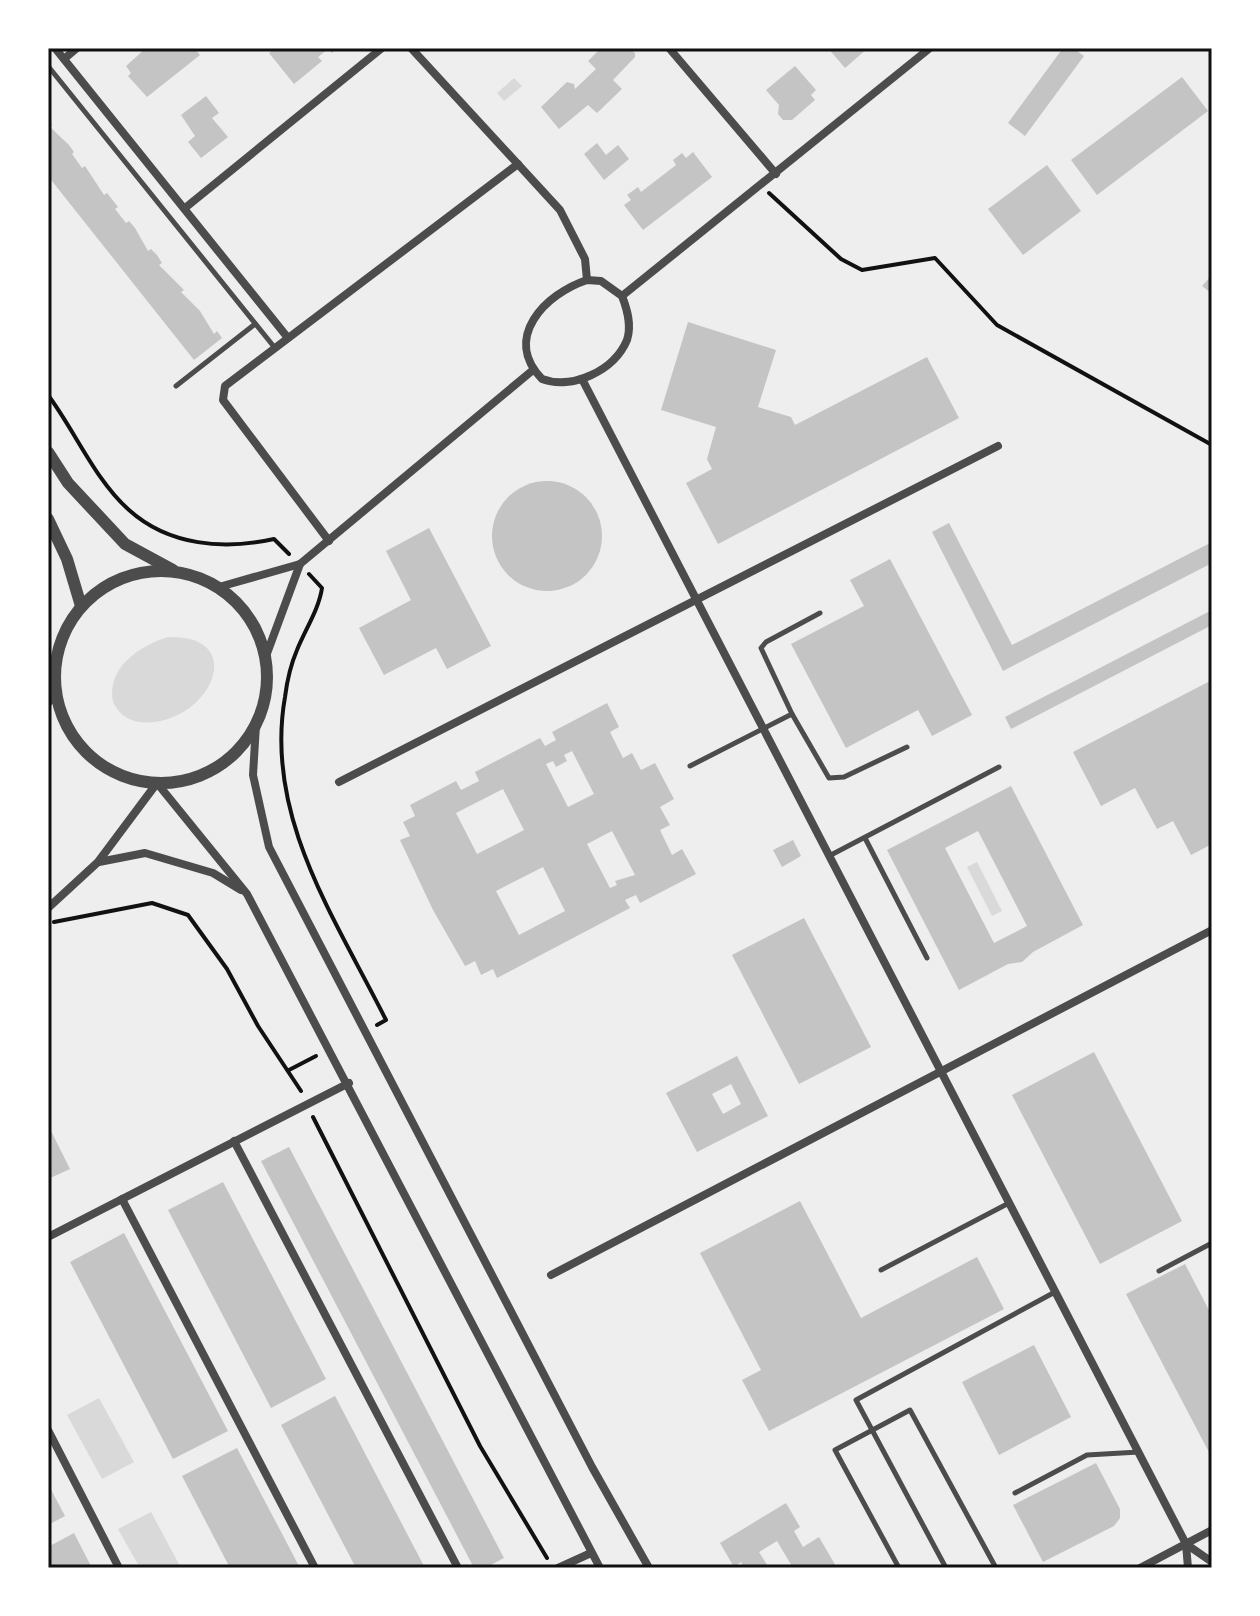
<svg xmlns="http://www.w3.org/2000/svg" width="1260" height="1616" font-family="Helvetica,sans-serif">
<rect width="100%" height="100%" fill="#fff"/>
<rect fill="#eee" x="48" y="48" width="1164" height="1520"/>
<g fill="#d9d9d9">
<polygon points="514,78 522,86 504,101 497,93"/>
<path d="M168,637C246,635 214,714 155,722C136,724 122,720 113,702C106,668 139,646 168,637Z"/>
<polygon points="977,862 1002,911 992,916 967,867"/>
<polygon points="99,1398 134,1462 102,1479 67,1415"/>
<polygon points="151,1512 181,1568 140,1568 118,1529"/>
</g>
<g fill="#c4c4c4" fill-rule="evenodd">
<polygon points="146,48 194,48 200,55 147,97 128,76 131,73 126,66"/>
<polygon points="275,48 338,48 332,53 328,49 318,57 322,61 294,84 269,53"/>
<polygon points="601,48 628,48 635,53 635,57 613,80 622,89 597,113 588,105 559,129 541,107 567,82 574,84 575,89 596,69 588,61"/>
<polygon points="828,48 868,48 845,68"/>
<polygon points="1063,48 1073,48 1084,56 1025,136 1008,123"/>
<polygon points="795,66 816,90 811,95 815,100 792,120 783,120 778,114 779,105 766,90"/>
<polygon points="1182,77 1208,111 1097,195 1071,160"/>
<polygon points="206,96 219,113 212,118 228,137 201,158 188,142 195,136 181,115"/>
<polygon points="48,119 52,125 50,127 69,145 74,152 72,154 82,168 85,166 104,195 107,193 118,207 115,209 126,223 129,221 135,228 148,251 151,249 157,255 162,263 159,265 184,290 181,292 200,311 214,334 217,331 222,338 194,360 48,176"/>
<polygon points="597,143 606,155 618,145 629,159 604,180 584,154"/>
<polygon points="693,152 712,177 643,230 624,205 631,200 627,195 638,187 641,192 676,165 673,160 682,153 686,158"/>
<polygon points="1047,165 1081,211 1023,255 988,209"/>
<polygon points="1212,275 1212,294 1202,286"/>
<polygon points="688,322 776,350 758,407 791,417 795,425 927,357 959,418 718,544 686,483 712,469 707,459 716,427 661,410"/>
<circle cx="547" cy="536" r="55"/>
<polygon points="949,523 1012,645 1212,542 1212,563 1003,671 932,532"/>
<polygon points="429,528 491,646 447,669 436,648 384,675 359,628 411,600 386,551"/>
<polygon points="890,559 972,715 932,736 918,710 846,748 791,644 864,606 850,580"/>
<polygon points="1212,610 1212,625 1011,729 1005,717"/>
<polygon points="1212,680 1212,844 1191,855 1173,821 1157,829 1135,788 1101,806 1073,752"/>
<path d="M607,703L619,727L610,732L623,758L632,753L641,770L655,763L674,799L660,807L670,825L660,830L672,855L682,849L696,874L640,903L636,895L625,900L630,908L497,978L493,969L481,975L475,961L465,966L433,910L400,840L410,836L403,822L415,816L410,805L456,781L461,790L479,781L475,772L540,738L545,746L556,740L552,732ZM572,751L594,794L568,807L546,764L553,761L556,767L567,761L564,755ZM503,789L524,830L477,854L456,813ZM612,831L635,875L615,881L617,885L610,888L587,844ZM543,867L565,911L519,935L496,891Z"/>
<path d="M1011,786L1083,925L1033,952L1022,962L1008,964L959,990L887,850ZM978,831L1027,926L994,943L945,848Z"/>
<polygon points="793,840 801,856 782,867 773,850"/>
<polygon points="804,918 871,1047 799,1084 732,955"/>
<polygon points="1094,1052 1182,1221 1100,1264 1012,1095"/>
<path d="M737,1056L768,1116L697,1152L666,1093ZM731,1084L741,1104L723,1114L712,1094Z"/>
<polygon points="48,1125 70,1169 48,1179"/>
<polygon points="289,1147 504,1558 485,1568 474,1568 261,1161"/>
<polygon points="223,1182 326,1379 271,1408 168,1210"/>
<polygon points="800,1201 861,1318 977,1257 1004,1309 769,1431 742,1380 761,1370 700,1253"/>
<polygon points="124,1233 228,1431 173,1459 70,1262"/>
<polygon points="1185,1264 1212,1316 1212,1458 1126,1294"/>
<polygon points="1034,1345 1071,1417 999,1455 962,1382"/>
<polygon points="335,1396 425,1568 356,1568 281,1425"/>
<polygon points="237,1448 300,1568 230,1568 182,1476"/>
<polygon points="1096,1463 1120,1509 1120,1518 1114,1526 1043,1562 1013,1505"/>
<polygon points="48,1484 65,1516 48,1525"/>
<polygon points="786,1503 800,1527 794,1531 803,1547 819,1537 837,1568 793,1568 777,1541 759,1552 769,1568 744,1568 741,1562 734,1567 720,1543"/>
<polygon points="74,1533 92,1568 48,1568 48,1547"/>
</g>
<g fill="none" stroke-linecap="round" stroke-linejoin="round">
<g stroke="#111" stroke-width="4">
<polyline points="769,193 841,259 862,270 935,258 997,325 1212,445"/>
<path d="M48,395C75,431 95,480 129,510C169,546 224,550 274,539L289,554"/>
<path d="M309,574L322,588C319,609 305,630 297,650C291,664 287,681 285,697C264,816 335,918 386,1020L377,1025"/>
<polyline points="54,922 152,903 188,915 227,969 258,1026 301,1091"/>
<polyline points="289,1070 316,1056"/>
<polyline points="313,1117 480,1446 547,1558"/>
</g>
<g stroke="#4c4c4c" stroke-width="5">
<polyline points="48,66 275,348"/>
<polyline points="176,386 255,324"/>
<polyline points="792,714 829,778 844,777 907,747"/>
<polyline points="690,766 792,714 761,648 766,642 820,613"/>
<polyline points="865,838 927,958"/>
<polyline points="829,856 999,767"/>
<polyline points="881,1270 1009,1203"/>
<polyline points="1159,1271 1212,1243"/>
<polyline points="1015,1493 1087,1455 1139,1452"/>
<polyline points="899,1568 835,1450 910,1410 996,1568"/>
<polyline points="946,1568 856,1400 1055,1292"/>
</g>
<g stroke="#4c4c4c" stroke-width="8">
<polyline points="55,48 288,338"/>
<polyline points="411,48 560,210 585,259 587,280"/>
<polyline points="669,48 776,174"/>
<polyline points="64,59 77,48"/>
<polyline points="185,208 382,48"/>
<path d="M587,280L601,281L622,296C627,309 632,325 627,340C614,371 572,390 542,379C502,338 545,294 587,280Z"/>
<polyline points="622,296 930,48"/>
<polyline points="582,379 1186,1544 1188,1568"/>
<polyline points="329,541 223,400 225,386 518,164"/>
<polyline points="219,587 300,564 533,370"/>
<polyline points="266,656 300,564"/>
<polyline points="48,703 56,693"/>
<polyline points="256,725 253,775 269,847 592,1467 649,1568"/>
<polyline points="339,782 998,446"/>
<polyline points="99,862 145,853 213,873 241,890"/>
<polyline points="48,908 98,862 157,783 247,894 600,1568"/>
<polyline points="234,1141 458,1568"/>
<polyline points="122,1199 315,1568"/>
<polyline points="48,1237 349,1083"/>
<polyline points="551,1275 1212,930"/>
<polyline points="48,1430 119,1568"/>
<polyline points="1186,1544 1212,1562"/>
<polyline points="558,1568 591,1553"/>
<polyline points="1140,1568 1212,1530"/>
</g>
<g stroke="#4c4c4c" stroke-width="12">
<polyline points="48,452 68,483 125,544 173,570"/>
<polyline points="48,519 67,559 81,606"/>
<circle cx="161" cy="677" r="106"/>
</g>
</g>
<rect width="1260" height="1616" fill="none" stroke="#ffffff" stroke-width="100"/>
<rect x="50" y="50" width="1160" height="1516" fill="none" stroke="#111" stroke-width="3"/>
</svg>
